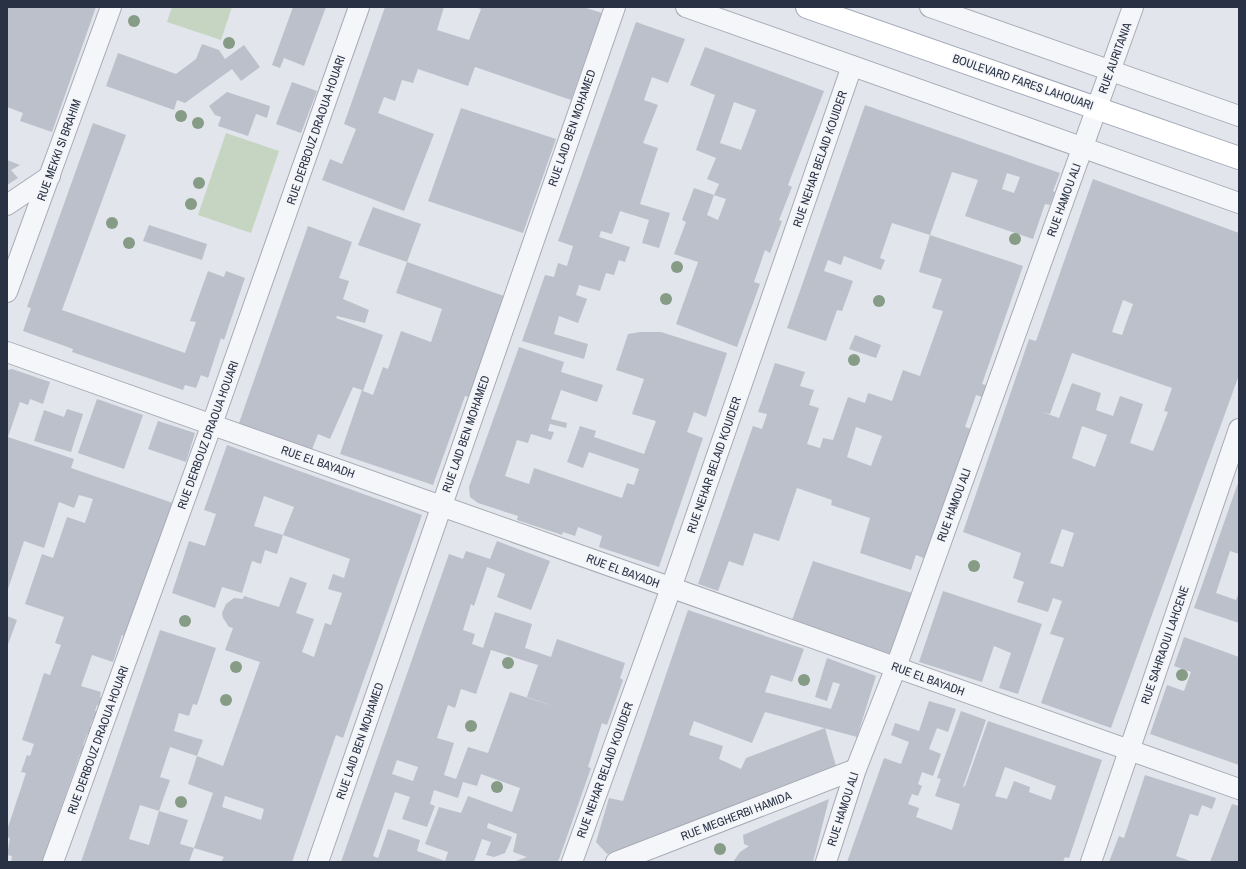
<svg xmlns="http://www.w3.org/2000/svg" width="1246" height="869" font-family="'Archivo Narrow',sans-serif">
<rect width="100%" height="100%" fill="#e2e5eb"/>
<g fill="#c6d5c2">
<polygon points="172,7 232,7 221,40 167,22"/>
<polygon points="226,133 279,151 251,233 198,215"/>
</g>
<g fill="#bcc0cb" fill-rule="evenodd">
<polygon points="7,7 96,7 52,132 20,121 23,113 7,107"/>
<polygon points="293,7 326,7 304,66 284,58 280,68 272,65"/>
<polygon points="385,7 444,7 437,30 469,40 481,9 475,7 583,7 602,13 571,100 475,67 468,86 418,69 413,83 402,80 395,101 384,97 378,113 434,134 404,211 322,180 330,159 342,164 356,129 344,124"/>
<polygon points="636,22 685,39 668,83 652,77 644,100 658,105 643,143 658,148 640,204 670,213 659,248 642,243 649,220 620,211 612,234 601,231 599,237 630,247 625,262 619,260 614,275 606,273 600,291 579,285 576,295 587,299 578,323 559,316 554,334 588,344 584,359 522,341 545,275 554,277 558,263 567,266 573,246 558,241"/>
<polygon points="202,44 219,50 225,59 244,45 260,67 241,81 232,69 185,103 177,100 174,110 106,86 118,53 176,74 196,59"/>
<path d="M705,47L824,91L788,185L792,187L779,220L782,221L770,253L765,250L754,282L760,284L737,347L676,324L698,262L674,254L686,222L682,220L694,188L714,195L707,215L718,220L726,199L714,195L719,184L707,179L716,158L696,150L715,95L690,85ZM734,102L756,110L741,150L720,143Z"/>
<polygon points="292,82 317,91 301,133 276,124"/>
<polygon points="227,92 270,106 267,118 256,114 248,136 218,126 221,117 215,115 209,106"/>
<path d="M865,105L1060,173L1053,191L1055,192L1050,205L1045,204L1033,239L965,216L978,180L952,172L930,235L1023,266L982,384L986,385L982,397L976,395L965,427L971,429L926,559L916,555L911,570L860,553L870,518L831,505L832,500L797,488L779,541L754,533L743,566L729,561L718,591L698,584L753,426L762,429L767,414L758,412L775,363L805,372L800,386L814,390L809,405L819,408L807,444L820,448L823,438L833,440L848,397L865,403L868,393L892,401L903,370L920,376L943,311L932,308L942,279L919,272L930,235L892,223L880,258L885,260L881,270L844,256L841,265L828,260L824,271L853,281L842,311L837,310L826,341L787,328ZM1007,173L1020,177L1014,193L1002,189ZM856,427L882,436L871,466L847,457Z"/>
<polygon points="461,108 556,139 523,233 428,201"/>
<polygon points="93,123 126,135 62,310 185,353 196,322 190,321 208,271 224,277 226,271 245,278 224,340 221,338 208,378 201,375 196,388 185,385 183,390 72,352 73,349 23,331 31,308 27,307"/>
<polygon points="7,160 20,165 11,170 18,178 7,185"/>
<path d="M1093,179L1239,233V375L1111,728L1041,703L1064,638L1050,634L1062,601L1053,598L1048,612L1017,602L1024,582L1013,578L1021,553L963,532L1029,339L1036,341ZM1123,300L1133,304L1122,335L1112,332ZM1072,353L1172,388L1164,411L1168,412L1153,451L1130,443L1143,404L1120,396L1113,416L1096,410L1101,393L1072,383L1059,418L1042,412L1050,414ZM1082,426L1107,435L1095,467L1072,458ZM1062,529L1074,533L1063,567L1050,563Z"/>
<polygon points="373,207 421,224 407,262 358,245"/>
<polygon points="149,225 207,244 202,260 143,241"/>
<polygon points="308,226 352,242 339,278 349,281 343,299 369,310 365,323 337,316 336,318 383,335 363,391 373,395 383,367 388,369 401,331 431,342 442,309 396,293 407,262 504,296 469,397 465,396 433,485 340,454 362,390 353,387 330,439 318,434 311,452 238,426"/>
<polygon points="640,332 661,332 727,353 706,417 694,412 687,432 703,438 659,567 599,547 602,536 578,527 575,536 563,532 562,535 517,520 518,516 478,503 470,497 469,487 473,476 519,347 564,362 561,372 603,385 597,402 561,390 551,419 567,423 566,428 550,424 548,431 554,432 551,440 531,434 528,443 517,440 505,476 529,484 534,468 622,498 627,483 634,485 639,469 589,452 583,468 567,462 580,426 596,431 594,437 644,454 656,421 632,414 644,379 616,370 628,334"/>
<polygon points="855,335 881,345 876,358 849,349"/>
<polygon points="12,369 50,382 43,404 30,399 28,405 20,402 8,437 74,459 71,468 173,503 126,637 122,635 113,662 92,655 81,686 101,692 100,697 103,698 100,706 97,705 95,711 98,712 95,720 93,719 90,726 94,727 91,736 87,734 83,745 87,746 84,755 80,754 42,862 11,862 12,856 7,855 10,838 7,837 7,830 26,773 21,772 27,755 30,756 34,744 22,740 44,673 50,675 61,645 55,643 64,617 25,604 42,554 53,558 67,517 85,523 93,499 79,495 74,508 59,502 44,548 24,541 7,592 7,370"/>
<polygon points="97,399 143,415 124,469 78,453"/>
<polygon points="67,409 83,414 71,452 34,441 44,410 64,417"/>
<polygon points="158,421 195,433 186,462 148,449"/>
<path d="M227,445L422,515L343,738L336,735L292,862H221L224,857L194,848L213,793L188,784L197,756L223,766L260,662L225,650L233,628L229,627L223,618L222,613L226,604L234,598L243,599L244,596L279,607L290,577L307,583L296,613L314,619L302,652L314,657L325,623L331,625L342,593L328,589L333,574L344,578L350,559L283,535L277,554L265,550L261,564L252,561L242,593L222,587L215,608L172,593L189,541L205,546L216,514L204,510ZM264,496L294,507L283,535L254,526ZM225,796L264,809L261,820L222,807Z"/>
<polygon points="1239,480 1239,554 1230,551 1216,593 1236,600 1239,592 1239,623 1194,608"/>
<path d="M497,541L550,561L531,610L497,597L505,574L487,567L474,606L471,604L463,630L475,634L472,644L483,648L495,612L532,624L525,648L551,657L557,639L625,663L620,678L623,680L607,725L602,723L588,767L591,768L558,862H513L527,857L513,852L517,834L488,823L487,828L512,837L505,853L494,857L486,855L491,842L482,839L474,862H341L449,554L463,559L466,551L490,559ZM491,650L538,665L527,697L556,707L510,692L488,753L468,747L456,779L444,775L454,743L437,738L448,705L455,708L461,689L476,694ZM397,760L418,767L413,781L392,774ZM481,774L520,788L512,812L468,796L461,813L439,807L425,844L448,852L445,861L417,851L420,840L388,829L378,858L373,856L395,792L410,797L402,819L427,827L435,806L430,804L434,790L458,798L463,782L477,786Z"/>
<polygon points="813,561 915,594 892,658 791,623"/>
<polygon points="943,591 1042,624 1018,694 999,688 1011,653 994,646 982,682 919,662"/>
<polygon points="688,610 804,649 792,682 771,675 765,692 831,709 840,684 833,682 827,701 815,697 827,658 876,676 857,737 765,712 752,743 694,721 689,735 723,746 719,759 741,769 746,758 825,728 836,766 665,833 607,854 596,842 609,798 623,801"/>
<polygon points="7,616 17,620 7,647"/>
<path d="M160,630L216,648L197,705L193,704L189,716L179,713L174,731L203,740L197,756L170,747L160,777L170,780L159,811L188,820L180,844L194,848L189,862H81ZM140,805L159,811L149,845L129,839Z"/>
<polygon points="1184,637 1239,657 1239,765 1150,734 1167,685 1184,691 1191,672 1174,666"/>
<path d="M929,701L956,709L948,732L937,728L929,749L941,754L933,776L922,772L918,784L922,786L918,796L912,794L908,804L919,808L916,817L952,830L960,804L935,796L941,779L937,778L961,711L986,720L963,787L965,786L988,721L1102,760L1069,858L1065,857L1063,862H847L884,758L901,764L909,742L891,735L895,723L919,731ZM1005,767L1056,786L1051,800L1029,792L1030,787L1014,781L1007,799L995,796Z"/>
<polygon points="1145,775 1216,798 1212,809 1202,805 1198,816 1190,814 1176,856 1193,862 1109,862 1119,836 1124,838"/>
<polygon points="829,799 813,862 733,862 740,852 749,846 744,844 743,835"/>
<polygon points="1232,804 1239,806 1239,862 1210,862"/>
</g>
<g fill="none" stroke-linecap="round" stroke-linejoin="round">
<g stroke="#a7abb6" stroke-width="22">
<g id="minor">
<polyline points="686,7 1239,203"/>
<polyline points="930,7 1239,116"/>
<polyline points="7,205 50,176"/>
<polyline points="7,292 111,7"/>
<polyline points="7,352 1239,789"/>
<polyline points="53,862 212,424 359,7"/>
<polyline points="318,862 615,7"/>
<polyline points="572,862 671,588 852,66"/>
<polyline points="616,862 856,769"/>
<polyline points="826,862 856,769 896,667 1133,7"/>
<polyline points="1091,862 1239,429"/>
</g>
</g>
<g stroke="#a0a8b8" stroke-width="24">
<polyline id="primary" points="807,7 1239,158"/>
</g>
<use href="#minor" stroke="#f5f6f9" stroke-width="20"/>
<use href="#primary" stroke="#fff" stroke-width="22"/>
</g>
<g fill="#869c87">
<circle cx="134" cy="21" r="6"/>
<circle cx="229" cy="43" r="6"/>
<circle cx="181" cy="116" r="6"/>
<circle cx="198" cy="123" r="6"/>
<circle cx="199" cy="183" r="6"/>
<circle cx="191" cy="204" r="6"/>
<circle cx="112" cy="223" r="6"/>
<circle cx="1015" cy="239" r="6"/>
<circle cx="129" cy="243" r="6"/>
<circle cx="677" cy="267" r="6"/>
<circle cx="666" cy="299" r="6"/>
<circle cx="879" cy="301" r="6"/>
<circle cx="854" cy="360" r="6"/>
<circle cx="974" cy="566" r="6"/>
<circle cx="185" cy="621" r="6"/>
<circle cx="508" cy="663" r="6"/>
<circle cx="236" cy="667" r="6"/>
<circle cx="1182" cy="675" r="6"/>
<circle cx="804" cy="680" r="6"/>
<circle cx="226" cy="700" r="6"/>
<circle cx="471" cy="726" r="6"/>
<circle cx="497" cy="787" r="6"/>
<circle cx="181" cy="802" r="6"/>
<circle cx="720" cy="849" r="6"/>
</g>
<g text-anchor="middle" stroke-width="3" stroke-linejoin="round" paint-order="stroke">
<g font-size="12" fill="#293144" stroke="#f2f4f8">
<text transform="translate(1115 58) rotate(-70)" y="4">RUE AURITANIA</text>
<text transform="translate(1023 82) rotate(19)" y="4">BOULEVARD FARES LAHOUARI</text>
<text transform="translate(572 128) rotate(-71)" y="4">RUE LAID BEN MOHAMED</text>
<text transform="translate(316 130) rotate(-71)" y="4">RUE DERBOUZ DRAOUA HOUARI</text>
<text transform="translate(59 150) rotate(-70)" y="4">RUE MEKKI SI BRAHIM</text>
<text transform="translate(820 159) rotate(-71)" y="4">RUE NEHAR BELAID KOUIDER</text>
<text transform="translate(1064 200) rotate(-70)" y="4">RUE HAMOU ALI</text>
<text transform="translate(466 434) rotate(-71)" y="4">RUE LAID BEN MOHAMED</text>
<text transform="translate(208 435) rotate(-70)" y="4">RUE DERBOUZ DRAOUA HOUARI</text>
<text transform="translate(318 462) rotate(19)" y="4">RUE EL BAYADH</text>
<text transform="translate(714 465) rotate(-71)" y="4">RUE NEHAR BELAID KOUIDER</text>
<text transform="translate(954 505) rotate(-70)" y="4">RUE HAMOU ALI</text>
<text transform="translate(623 571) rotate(20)" y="4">RUE EL BAYADH</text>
<text transform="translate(1165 645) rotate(-71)" y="4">RUE SAHRAOUI LAHCENE</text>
<text transform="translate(928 679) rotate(20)" y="4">RUE EL BAYADH</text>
<text transform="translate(98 740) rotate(-70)" y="4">RUE DERBOUZ DRAOUA HOUARI</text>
<text transform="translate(360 741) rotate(-71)" y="4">RUE LAID BEN MOHAMED</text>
<text transform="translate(605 770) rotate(-70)" y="4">RUE NEHAR BELAID KOUIDER</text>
<text transform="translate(843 809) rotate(-72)" y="4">RUE HAMOU ALI</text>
<text transform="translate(736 816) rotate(-21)" y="4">RUE MEGHERBI HAMIDA</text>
</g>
</g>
<rect width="1246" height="869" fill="none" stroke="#293144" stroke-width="16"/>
</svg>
